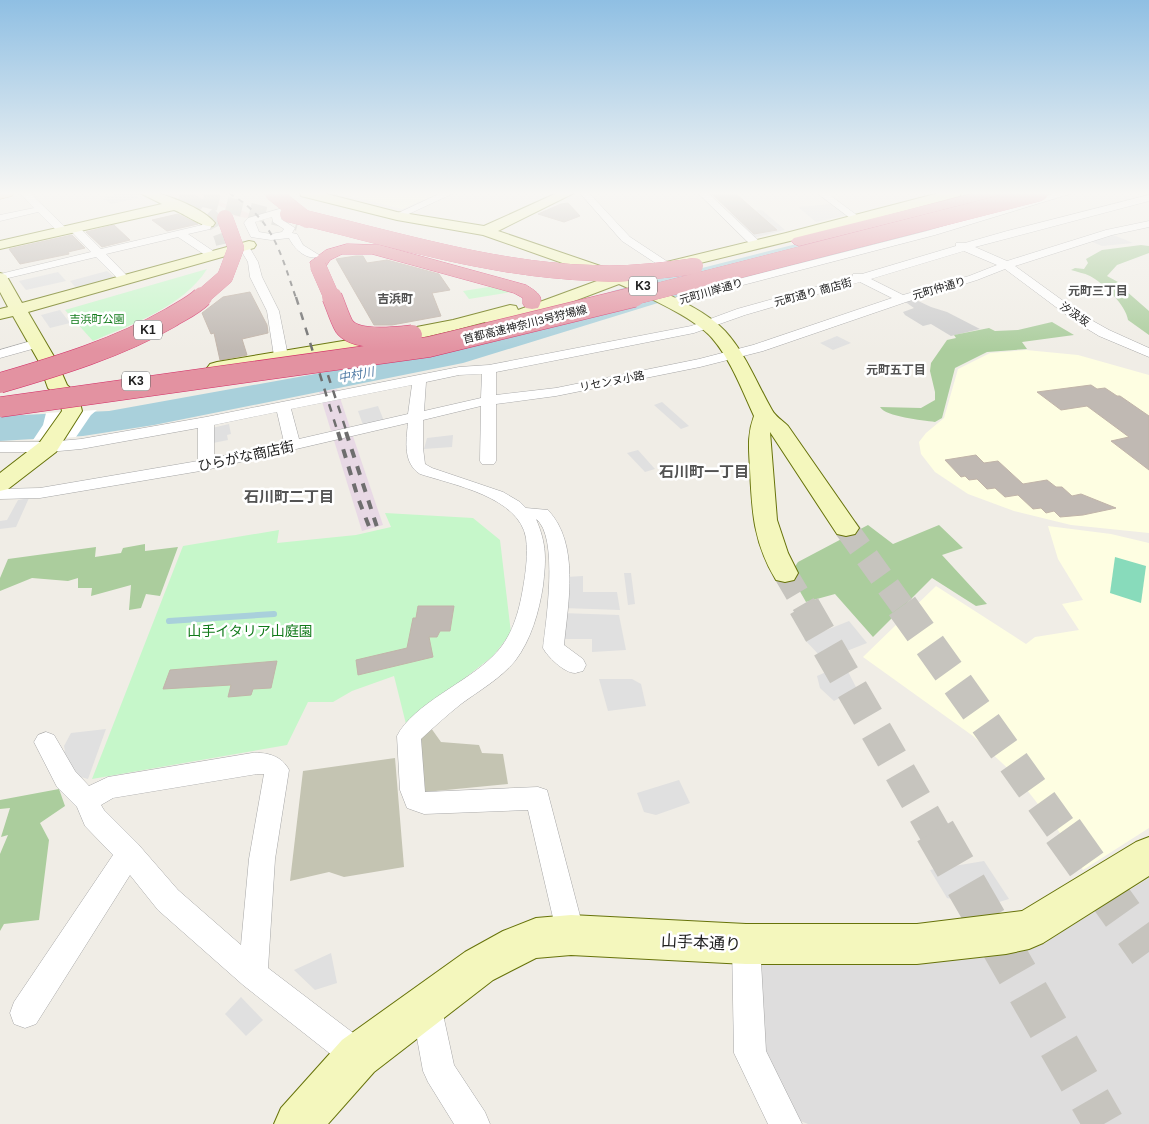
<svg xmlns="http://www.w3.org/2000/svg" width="1149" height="1124" font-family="Arial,'Noto Sans JP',sans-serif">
<rect width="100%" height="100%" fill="#f0ede6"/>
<g fill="#dedddd">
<polygon points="762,210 785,230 753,238 727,213"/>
<polygon points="1149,878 1149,1124 808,1124 795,1119 757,1047 756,962 925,960 1039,946"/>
</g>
<polygon fill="#f0d8d7" points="157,193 222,193 211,198 253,215 247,218 234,216 237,213 205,200 190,205"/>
<polygon fill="#e8d9e5" points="337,389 383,525 362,531 319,392"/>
<g fill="#fefee2">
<polygon points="338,193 441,193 402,209"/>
<polygon points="1026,350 1078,355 1149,375 1149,533 1071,525 1014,511 968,494 935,472 921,454 919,442 926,433 944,418 958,369 990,353"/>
<polygon points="1048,526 1111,534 1149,543 1149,828 1083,870 1056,827 1016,776 973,736 863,657 936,586 1026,644 1035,637 1079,630 1062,604 1083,600 1058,559"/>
</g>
<polygon fill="#cecece" points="914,299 931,307 947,312 980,329 951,336 931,324 923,326 905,315 903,312 914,308 904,301"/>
<g fill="#c4c4b2">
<polygon points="431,728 441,742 479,745 482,753 503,754 508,784 425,792 420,737"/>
<polygon points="395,758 404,867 344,877 329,872 290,881 303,771"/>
</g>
<g fill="#abcd9d">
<path d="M1141,245L1149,246V253L1117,265L1107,276L1118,282L1117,283L1149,311V335L1128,320C1126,305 1103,283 1090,276C1084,273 1077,272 1071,270L1075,268L1084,269L1088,263L1086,259L1102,250Z"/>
<path d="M1052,322L1074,335L1022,342L1027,349L987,352L955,368L942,418L935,422C922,420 886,417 880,407L921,408L935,400V392L930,371L931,363L947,340L956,338L954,335L989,328L995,331L1018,330Z"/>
<polygon points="868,525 893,544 939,525 963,548 942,555 987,604 976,606 932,578 873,637 835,594 806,602 790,574 798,562"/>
<polygon points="145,544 145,551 178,547 160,596 146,594 141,608 129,610 131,585 91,596 92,588 78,588 78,578 68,581 32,578 0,591 0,578 8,559 96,547 95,557 121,553 123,548"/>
<polygon points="59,789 65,806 40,823 49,840 39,920 4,924 0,931 0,854 8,835 1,837 10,808 0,809 0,800"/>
</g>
<g fill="#c6f7ca">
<path d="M207,269C183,307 132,324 93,341L65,310Z"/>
<polygon points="495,286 511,292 469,299 463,291"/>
<polygon points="385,513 473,518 500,540 511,633 493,656 406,724 394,676 352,691 333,702 308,702 287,745 92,779 183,546 279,530 277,543 356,535 391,527"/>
</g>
<polygon fill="#88dbbb" points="1115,557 1146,566 1141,603 1110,593"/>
<g fill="#e0e0e0">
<polygon points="121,193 140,194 134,196 138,198 111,204 102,198"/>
<polygon points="832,204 847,215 816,222 798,207"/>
<polygon points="1111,234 1133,243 1102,246 1090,241"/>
<polygon points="107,271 115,278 77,289 70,281"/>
<polygon points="58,272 66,281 26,290 19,281"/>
<polygon points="60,310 70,323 50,328 41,315"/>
<polygon points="837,336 851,343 833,350 820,343"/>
<polygon points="662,402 689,426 681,429 654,405"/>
<polygon points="378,406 384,421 363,425 358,411"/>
<polygon points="229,424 231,434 227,435 228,440 213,443 212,428"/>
<polygon points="453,435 452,447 424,449 427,438"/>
<polygon points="638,450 655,469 645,472 627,453"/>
<polygon points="29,498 16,527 0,529 0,521 7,520 18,500"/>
<polygon points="624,573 631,573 635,604 628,605"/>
<polygon points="583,576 583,592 617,592 620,610 563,608 566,577"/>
<polygon points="562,613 619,615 626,650 592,652 592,639 562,639"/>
<polygon points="849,621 867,643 824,660 804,639"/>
<polygon points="844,664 857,689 834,701 820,688 817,676"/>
<polygon points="599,679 632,679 641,684 646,706 608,711"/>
<polygon points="106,729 88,779 73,775 60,754 65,751 64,746 71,733"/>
<polygon points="679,780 690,803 656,815 644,812 637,793"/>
<polygon points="984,861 1009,899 986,906 947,898 930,870"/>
<polygon points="331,953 337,983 315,990 294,970"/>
<polygon points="241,997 263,1020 246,1036 225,1014"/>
</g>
<polygon fill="#a9d0db" points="983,193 1058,193 895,240 687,294 463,363 154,425 83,436 0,441 0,416 109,411 365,365 549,312 616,290 808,241"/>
<polygon fill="#fff" points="97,410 91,415 76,437 33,440 43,425 46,413"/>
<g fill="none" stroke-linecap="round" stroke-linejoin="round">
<polyline stroke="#a9d0db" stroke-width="6" points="169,621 274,614"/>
</g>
<g fill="#c0b9b3" stroke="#c1b4a9">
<polygon points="711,193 735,193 777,230 754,234"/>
<polygon points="568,203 580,216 564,222 538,214 561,204"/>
<polygon points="178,214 198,224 167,231 152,220"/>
<polygon points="114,225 130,240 102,247 86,232"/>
<polygon points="72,235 85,248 68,252 69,254 20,264 9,249"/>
<polygon points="356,256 363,256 367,263 387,260 439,274 450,290 432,293 441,316 392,325 374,325 336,259"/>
<polygon points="250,292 267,325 268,333 242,339 247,355 220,360 214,333 211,334 202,313 223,297"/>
<polygon points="1091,385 1097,389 1105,388 1117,396 1120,396 1149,416 1149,470 1111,441 1129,437 1087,406 1061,410 1037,392"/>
<polygon points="976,455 984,463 998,461 1023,484 1047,480 1056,487 1062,487 1072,496 1081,494 1116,508 1083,515 1060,517 1054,511 1046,513 1041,508 1033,509 1018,495 1005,497 995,488 987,489 977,479 969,480 965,476 961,477 945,460"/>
<polygon points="418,606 454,606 450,631 440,631 437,637 429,637 433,657 358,675 356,660 407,648 413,618 416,618"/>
<polygon points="277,661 271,688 253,689 251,695 228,697 231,685 163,689 170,670"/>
</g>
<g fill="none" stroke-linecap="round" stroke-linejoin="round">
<g stroke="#c6c4be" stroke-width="24" stroke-dasharray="24 12" stroke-linecap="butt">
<polyline points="846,528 903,607"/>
<polyline points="785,573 805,607"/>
</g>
<g stroke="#c6c4be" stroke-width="32" stroke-dasharray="32 16" stroke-linecap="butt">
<polyline points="804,606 935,833"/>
<polyline points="902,606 1064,833"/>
</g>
<g stroke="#c6c4be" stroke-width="41" stroke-dasharray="41 21" stroke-linecap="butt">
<polyline points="935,831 1104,1124"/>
<polyline points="1063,831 1149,952"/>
</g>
<g stroke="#c6c4be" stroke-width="16" stroke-dasharray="16 8" stroke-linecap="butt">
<polyline points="180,193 298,223"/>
<path d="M188,200C208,210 219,223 224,244"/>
</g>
<g stroke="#a7a7a7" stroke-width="1">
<g id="street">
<polygon points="20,193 30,193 67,229 67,233 59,233 38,212 0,221 0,215 34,208"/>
<polygon points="441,193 454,193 400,218 397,219 392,216"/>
<polygon points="580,193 589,193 630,237 671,264 673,266 671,268 663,268 622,241"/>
<polygon points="698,193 708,193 761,243 762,245 761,247 753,247"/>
<polygon points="817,193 827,193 862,219 860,221 854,221"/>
<polygon points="1056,193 1073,193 935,235 739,286 675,306 667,306 665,303 667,300 731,281 927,231"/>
<path d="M1149,195V201L975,247L1007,261L1106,230L1149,221V227L1112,235L1015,266L1084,316L1109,330L1149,348V357L1099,336L1076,322L1005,269L977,280L906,302L763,351L700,367L556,396L496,404V461L494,464H482L480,461L481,406L423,420V448L425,464L432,468L503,492L520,502L526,508L548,510C580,544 568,603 564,645L583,659L586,665L583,671C582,671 576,673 575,673C564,673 547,656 543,648C546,621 559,536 536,519C547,545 546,559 543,586C539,612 531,640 515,661C500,679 480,690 461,704C447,715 434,727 421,739L425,792L538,787L547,790L585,935L581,945L571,949L561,945L557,935L528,810L424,814L407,808L400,790L397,736C413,704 468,682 493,656C512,638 519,612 523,588C526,571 528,555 526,538C519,497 454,485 420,474C403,463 406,442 408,423L206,470L40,498L0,499V489L40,488L198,461V428L81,449L48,452H0V442H48L81,439L206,417L459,367L489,365L691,326L737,309L852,277L853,274H862L956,246V243H965L1007,231ZM964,251L997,265L969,276L903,295L871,279ZM860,282L892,298L753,345L699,359L556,388L496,395V372L694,333L745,315ZM482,374L481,398L424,411L426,382L459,375ZM412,385L408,414L299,439L291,409ZM277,412L284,442L214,458V425Z"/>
<path d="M283,208L288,211L281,219L295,228L292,233L297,234L303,245L319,255L318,257C305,260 294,248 289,238L271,240L251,237L244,223L248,218ZM272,217L273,222L284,229L282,232L271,234L259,232L255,222Z"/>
<polygon points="208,220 213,223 210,229 188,234 216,253 217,255 216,257 208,257 178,237 106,254 131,280 125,283 121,282 96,257 0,280 0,274 91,252 70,230 70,226 78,226 101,249 202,225 204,221"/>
<polygon points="244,244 248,245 258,262 262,277 279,311 288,356 286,359 276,359 274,356 267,311 250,277 248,262 239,247"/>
<polygon points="38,339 45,343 43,346 0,358 0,350"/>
<path d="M46,732L54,735L75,771L89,786L108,777L252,753C267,752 282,756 289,770L275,859L268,968L369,1045L374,1056L369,1067L358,1072L347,1067L243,985L158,910L130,875L36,1024L25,1028L14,1024L10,1013L14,1002L113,855L85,826L77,807L57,787L34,742L38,735ZM257,774H264L249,859L241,945L178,890L138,844L104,810L101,805L113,798Z"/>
<polygon points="746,930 756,934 760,944 766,1051 802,1124 768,1124 734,1053 732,944 736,934"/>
<polygon points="426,990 437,994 441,1005 454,1065 485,1112 490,1124 454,1124 428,1082 423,1071 411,1005 415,994"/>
</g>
</g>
<g stroke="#67730a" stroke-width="2">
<g id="secondary">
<path d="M140,193C146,193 154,192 160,194C175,198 205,210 215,223L213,226C203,228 185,214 174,210L0,249V241L162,204Z"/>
<path d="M300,193H323L397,212L484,226L557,193H574L498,231L621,273L786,233L939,193H961L960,196L794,240L635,279C662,292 705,309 725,331C746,354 757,384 772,410C775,416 783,421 788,426L859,528L855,534L846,536L837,534L770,432L777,520L788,553L798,573L794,580L785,582L776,580C753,542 752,511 750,469C749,449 747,435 754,416C742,390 731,360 712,338C694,317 645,296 619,284L532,317L494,327L488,326L485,322C398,346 307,359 217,374L210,372L207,368L210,364L217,362L349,340L453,320L510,305L516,306L518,310L605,278L483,235L397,220L301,196Z"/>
<polygon points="249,241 254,242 256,245 254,248 28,312 56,360 67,385 78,395 82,411 56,452 8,489 0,491 0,473 40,442 62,411 59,398 48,388 38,360 13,316 0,319 0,309 8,307 0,292 0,273 6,275 22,303"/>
<polygon points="1149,837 1149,876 1043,943 1029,949 1006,954 917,964 746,964 571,955 536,958 493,980 374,1072 328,1124 274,1124 281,1108 342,1040 465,952 503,931 536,918 571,915 746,924 917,924 1022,911 1136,842"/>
</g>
</g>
<g stroke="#946607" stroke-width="1">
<polygon id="primary" points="0,193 14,193 12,196 0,199"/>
</g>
<g stroke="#d32e66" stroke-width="1">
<g id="highway">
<polygon points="975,193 1000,193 998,196 799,246 794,244 791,241 794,238"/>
<path d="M347,244L380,245L526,285C535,291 546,296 538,308L532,309L526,308L523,304V298L514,293L372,254H342L330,260L324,269H312L310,262L326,250Z"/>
</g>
</g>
<use href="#street" fill="#fff" fill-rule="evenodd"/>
<use href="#secondary" fill="#f4f7bd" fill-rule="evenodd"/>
<use href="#primary" fill="#f8d4a4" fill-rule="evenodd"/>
<use href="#highway" fill="#e392a1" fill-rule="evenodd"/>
<path stroke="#6e6e6e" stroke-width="2" stroke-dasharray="5.5 5.5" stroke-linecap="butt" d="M229,193C274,220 280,252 296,298"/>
<g stroke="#6e6e6e" stroke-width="2.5" stroke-dasharray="8 8" stroke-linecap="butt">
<polyline points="296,297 338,433"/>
<polyline points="323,360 347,433"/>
</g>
<g stroke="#6e6e6e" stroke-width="4" stroke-dasharray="9 9" stroke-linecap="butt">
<polyline points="338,432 358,498 370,529"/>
<polyline points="346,432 377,527"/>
</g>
<g stroke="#d32e66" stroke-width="16" stroke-linecap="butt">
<g id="highway-bridge-far1">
<polyline points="273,193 307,220"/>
<path d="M288,214C388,237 490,270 593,273C627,275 661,271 695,266"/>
<polyline points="318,266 332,298"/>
<polyline points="201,298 225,277 236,248 225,218"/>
<polyline points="630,298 1040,193"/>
</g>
</g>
<g stroke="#d32e66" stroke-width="21" stroke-linecap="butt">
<g id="highway-bridge">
<path d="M332,297C336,306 339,317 344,326C355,342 395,337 412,335"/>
<path d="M0,383C58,366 118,348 170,318C181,311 193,306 202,297"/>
<polyline points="0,407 429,347 634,297"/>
</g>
</g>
<use href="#highway-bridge-far1" stroke="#e392a1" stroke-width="16"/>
<use href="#highway-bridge" stroke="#e392a1" stroke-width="20"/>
</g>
<linearGradient id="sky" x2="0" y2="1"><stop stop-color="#8fbfe3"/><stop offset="0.55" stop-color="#f8f7f4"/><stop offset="1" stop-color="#f8f7f4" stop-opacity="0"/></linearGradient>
<rect width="1149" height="351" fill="url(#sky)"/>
<g text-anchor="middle" stroke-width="5" stroke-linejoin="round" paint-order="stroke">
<g font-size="11" fill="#202020" stroke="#fff">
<text transform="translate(939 288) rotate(-16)" y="4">元町仲通り</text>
<text transform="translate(711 291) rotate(-16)" y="4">元町川岸通り</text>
<text transform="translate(813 292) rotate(-15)" y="4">元町通り 商店街</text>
<text transform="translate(1075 314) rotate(34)" y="4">汐汲坂</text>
<text transform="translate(525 324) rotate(-14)" y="4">首都高速神奈川3号狩場線</text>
<text transform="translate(612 381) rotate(-11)" y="4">リセンヌ小路</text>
</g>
<g font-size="11" fill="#117a1a" stroke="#fff">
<text x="97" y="323">吉浜町公園</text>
</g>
<g fill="#fff" stroke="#636363" stroke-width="1">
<rect x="629" y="276.5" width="28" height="19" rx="4"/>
<rect x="134" y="320.5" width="28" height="19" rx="4"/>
<rect x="122" y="371.5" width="28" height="19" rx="4"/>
</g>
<g font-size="12" font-weight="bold" fill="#202020">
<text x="643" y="290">K3</text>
<text x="148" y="334">K1</text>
<text x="136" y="385">K3</text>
</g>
<g font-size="12" font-weight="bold" fill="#535353" stroke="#fff">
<text x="1098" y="295">元町三丁目</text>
<text x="395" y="303">吉浜町</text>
<text x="896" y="374">元町五丁目</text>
</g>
<g font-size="12" font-style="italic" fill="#4d78a3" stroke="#fff">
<text transform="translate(356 375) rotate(-11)" y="4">中村川</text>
</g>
<g font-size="14" fill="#202020" stroke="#fff">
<text transform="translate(246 456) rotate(-12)" y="5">ひらがな商店街</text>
</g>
<g font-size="14" fill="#117a1a" stroke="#fff">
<text x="250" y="636">山手イタリア山庭園</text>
</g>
<g font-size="15" font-weight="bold" fill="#535353" stroke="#fff">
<text x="704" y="477">石川町一丁目</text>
<text x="289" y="502">石川町二丁目</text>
</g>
<g font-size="16" fill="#202020" stroke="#fff">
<text transform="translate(701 942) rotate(3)" y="6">山手本通り</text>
</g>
</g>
</svg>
